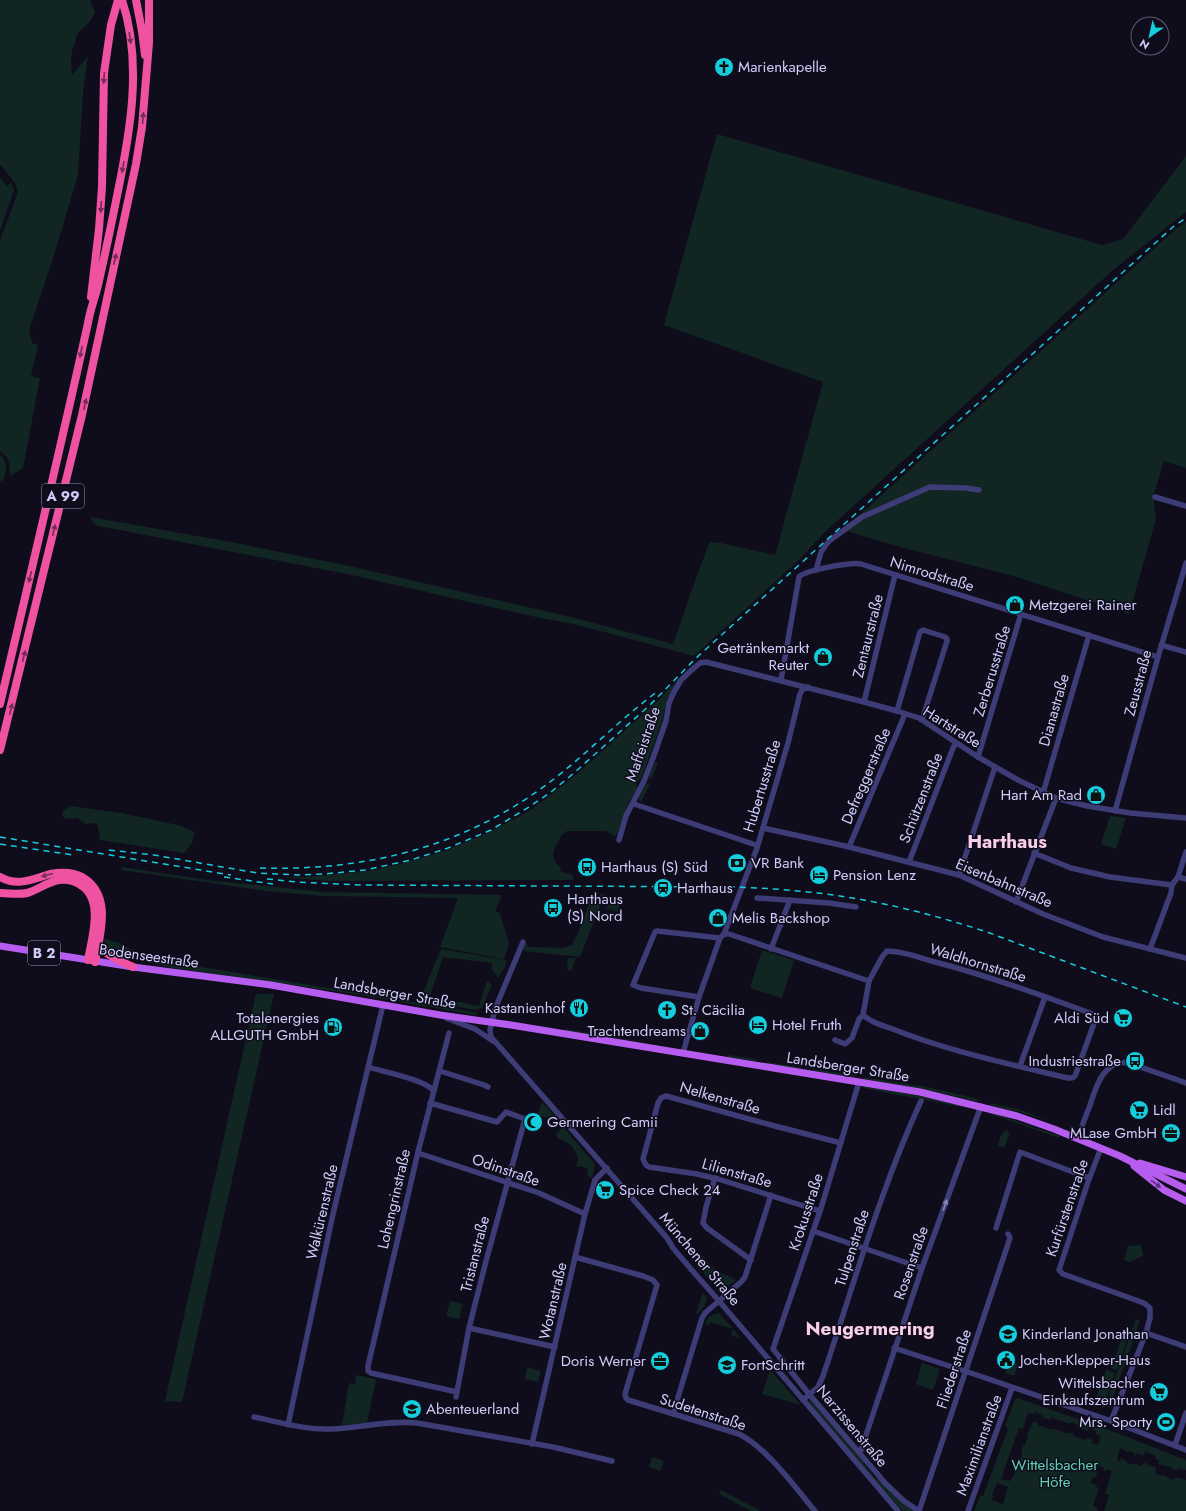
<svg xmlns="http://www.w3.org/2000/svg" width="1186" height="1511" font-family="Jost,sans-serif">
<rect width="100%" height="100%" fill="#0f0d1b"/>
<g fill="#112523" fill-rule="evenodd">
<path d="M0,0H90L95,12L91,20L78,33L73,47L71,59L72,75L88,56L83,93L78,175L54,255L29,330L32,343L38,345L31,376L40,378L23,468L10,476C10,464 10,458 0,451V241L18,192L15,183L0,164Z"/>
<path d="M717,134L1102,245L1123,239L1186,156V212L1113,270L826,531L799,560L694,656L574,624L540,618L352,575L99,526C94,524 91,522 91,517L236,543L354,567L575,618L673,644L700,567C705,559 705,550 710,542L721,543L775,555L823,382L664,325Z"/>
<polygon points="0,177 7,186 11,182 14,190 0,231"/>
<polygon points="1186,222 1186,468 1164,461 1153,497 1156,519 1129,614 1014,576 900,547 843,530 1177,228"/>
<path d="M0,455C9,462 6,470 4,479L0,482Z"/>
<polygon points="677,680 666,702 662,722 641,779 638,781 636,786 638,788 628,804 620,833 615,836 606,831 567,831 561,836 554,849 553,856 555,862 561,868 560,871 573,875 573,880 328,881 281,877 307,877 369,871 412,861 447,850 492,831 531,810 576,775 662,697"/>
<polygon points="655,762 658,763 651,780 649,776"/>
<polygon points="648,783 650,784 641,802 639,800 639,798 646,784"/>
<polygon points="71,806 121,813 178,825 193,831 194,833 192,843 184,853 100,840 99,832 97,823 86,824 77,818 66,819 62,815 63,811"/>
<polygon points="1110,816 1126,818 1116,849 1101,844"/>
<polygon points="122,867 207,880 325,892 502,895 495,911 500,913 509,944 504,959 440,947 458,898 324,896 266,891 121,870"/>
<polygon points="605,893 580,957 524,951 523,948 526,943 528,947 563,948 572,945 583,922 581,916 584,917 589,904 586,903 587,899 599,898 600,895"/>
<polygon points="609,901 620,905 617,912 606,908"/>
<polygon points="103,938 119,943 144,956 160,960 466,1011 477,1013 476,1015 355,994 167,967 152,962 114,955 103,945 105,944"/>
<polygon points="441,949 506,960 506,965 498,978 491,968 493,963 443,957 430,996 479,1006 487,981 492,985 482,1008 476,1010 420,1000"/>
<polygon points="762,950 794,960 782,998 750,988"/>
<polygon points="568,958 576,958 571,971 567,969"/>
<polygon points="256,994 274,994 182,1402 165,1401"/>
<polygon points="565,1029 657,1044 565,1031"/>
<polygon points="728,1055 756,1059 757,1060 755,1061 728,1057 727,1056"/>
<polygon points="768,1062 800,1067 802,1068 800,1069 769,1064"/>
<polygon points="813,1069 854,1075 856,1077 814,1071"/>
<polygon points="862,1077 927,1087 974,1098 980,1101 975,1101 922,1089 864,1079"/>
<polygon points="865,1086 938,1099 972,1109 863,1088"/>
<polygon points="542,1102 558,1119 558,1121 537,1115"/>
<polygon points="990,1103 1021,1110 1052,1122 1020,1112 990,1105"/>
<polygon points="990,1112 1060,1136 1059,1138 988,1113"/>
<path d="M563,1127L595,1164L592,1178L587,1176L588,1168L576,1166C577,1163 578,1161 578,1159C577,1150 567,1139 558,1139L556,1134Z"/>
<polygon points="1005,1130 1010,1133 1004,1148 998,1145 1000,1137"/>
<path d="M514,1173L525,1176L523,1184C517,1182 513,1181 514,1173Z"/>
<polygon points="1141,1245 1143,1256 1130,1262 1124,1260 1128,1246"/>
<path d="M700,1253L715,1270L736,1280C718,1299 704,1272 693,1259Z"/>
<polygon points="703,1293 707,1298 704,1306 698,1314 696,1313"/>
<polygon points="450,1301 463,1304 459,1319 446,1316"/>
<polygon points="719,1313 740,1337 740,1338 731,1335 733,1329 710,1322 709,1325 705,1324 709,1316"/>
<polygon points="1136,1319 1140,1321 1110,1406 1106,1404"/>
<polygon points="1124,1332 1129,1334 1117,1370 1111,1368"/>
<polygon points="1009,1362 1018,1365 1014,1376 1005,1373"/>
<polygon points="922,1363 940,1369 933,1390 916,1384"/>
<polygon points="527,1367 541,1371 538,1382 525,1379"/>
<polygon points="770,1370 801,1405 762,1394"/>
<polygon points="1106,1370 1115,1373 1103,1407 1094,1403"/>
<polygon points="356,1375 376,1379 367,1423 342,1425 349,1383 355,1384"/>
<path d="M1018,1398L1117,1433L1186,1460V1470L1178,1468L1177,1471L1172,1469V1467L1158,1464L1159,1460L1155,1459V1456L1145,1451L1144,1456L1137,1453L1136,1456L1133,1455L1134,1453L1128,1451V1452L1120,1448L1117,1460L1120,1461L1121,1458L1126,1461H1127V1463L1133,1465L1134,1463L1142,1466L1144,1462L1148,1465L1150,1464L1149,1466L1156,1467L1155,1473L1161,1476L1162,1474L1167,1477L1168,1476V1478L1174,1480L1175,1477L1181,1479L1183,1478V1479L1186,1480V1511H1104L1109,1495L1105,1494L1112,1471L1107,1469L1106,1471L1103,1470L1104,1468L1098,1466L1096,1478L1092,1477L1091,1483L1097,1485L1096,1487L1099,1488L1093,1506L1098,1508L1097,1511H974L980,1496H983L1008,1429L1005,1426L1015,1399ZM1028,1413L1034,1414L1035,1412L1042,1415V1417L1050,1420L1051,1417L1069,1424L1071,1422L1078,1425L1077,1427L1088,1431L1089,1428L1096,1431V1434L1101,1436L1098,1445L1092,1443V1440L1087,1438L1086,1440L1073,1436L1074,1434L1069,1432L1068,1434L1053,1428L1052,1430L1038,1425V1423L1033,1422L1027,1434L1028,1435L1025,1445H1023L1021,1451L1023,1452L1019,1462H1017L1015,1468H1017L1013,1478H1012L1010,1481L1001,1479L1019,1428L1023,1429ZM997,1483L1008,1487L1003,1504L992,1500L993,1496L992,1495Z"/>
<polygon points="810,1399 864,1462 863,1463 876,1479 878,1478 916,1511 903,1511 899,1507 872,1478 810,1404 809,1400"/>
<polygon points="652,1457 664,1461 660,1471 649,1467"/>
<polygon points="721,1490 759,1510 758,1511 751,1511 719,1494"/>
</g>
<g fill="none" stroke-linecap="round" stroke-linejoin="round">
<g stroke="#3d3c76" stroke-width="5.5">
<polyline points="1155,497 1186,506"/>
<polyline points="816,570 821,552 829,541 862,517 930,487 966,488 979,490"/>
<polyline points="1161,645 1186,652"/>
<path d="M781,680L799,577C805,570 851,562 861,564L1158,657"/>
<polyline points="864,702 895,575"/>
<polyline points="897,711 920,632 923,630 945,637 947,639 947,641 922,720"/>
<polyline points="978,757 1021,614"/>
<polyline points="1043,793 1089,635"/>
<polyline points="634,804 756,845"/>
<polyline points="1115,811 1158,657 1186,563"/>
<polyline points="763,828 845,846 959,875 1043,914 1103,937 1186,958"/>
<polyline points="619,840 626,816 644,781 653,758 666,721 669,703 674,692 681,680 694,668 700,663 706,662 864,702 897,711 919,718 978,757 1018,780 1056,798 1087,806 1130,813 1186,818"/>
<polyline points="849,847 905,714"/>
<polyline points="1034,853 1071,868 1110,877 1172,885"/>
<polyline points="909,862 953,748 956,743"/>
<polyline points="959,875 995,767"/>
<polyline points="1178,877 1186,879"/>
<polyline points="757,898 829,903 856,907"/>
<polyline points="1016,902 1056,798"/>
<polyline points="724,934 729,934 869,981"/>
<polyline points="523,942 495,1009 490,1030 491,1037 639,1206 667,1238 673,1248 690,1268 719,1301 898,1511"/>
<polyline points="771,949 790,900"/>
<polyline points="1150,949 1171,893 1172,885 1178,877 1186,852"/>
<polyline points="699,997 641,988 633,985 655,932 657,931 720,938"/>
<polyline points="446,1018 475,1029 493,1041"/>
<polyline points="449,1033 419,1148 368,1366 368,1371 371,1373 457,1392"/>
<path d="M835,1040L845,1044L852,1038L859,1019L863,1015L869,981L882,957L887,951C903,951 920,958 935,962C989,976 1042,995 1095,1015L1096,1018L1075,1076L1072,1078H1068C1009,1064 947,1051 890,1028C881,1025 870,1022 863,1015"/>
<polyline points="683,1053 699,997 720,938 724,934 757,848 788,743 800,694 802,690 808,687"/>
<polyline points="1020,1066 1045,997"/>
<path d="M368,1067C384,1072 422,1079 433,1090"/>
<polyline points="440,1071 484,1085 488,1087"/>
<polyline points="859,1082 822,1205 773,1349 809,1394 886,1484 904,1501 919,1511"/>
<polyline points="430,1103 497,1122 506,1112 525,1119 486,1261 469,1328 456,1397"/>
<path d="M1078,1138C1081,1128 1085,1118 1089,1108C1095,1090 1103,1058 1129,1063L1186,1083"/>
<polyline points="1101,1148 1088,1182 1059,1270 1063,1274 1144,1303 1150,1308 1150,1318 1146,1333 1111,1421"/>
<polyline points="418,1153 539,1193 585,1214"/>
<polyline points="715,1178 706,1207 703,1223 707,1228 751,1260"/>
<polyline points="820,1211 718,1179 697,1174 649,1167 646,1165 643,1159 658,1103 661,1098 666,1096 771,1125 841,1143"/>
<polyline points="996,1228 1020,1152 1089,1178"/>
<polyline points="813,1231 922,1268"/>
<path d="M575,1257L643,1276L653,1280L657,1285L625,1394L626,1398L628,1400L739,1434C768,1449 794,1486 815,1511"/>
<polyline points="469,1328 555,1347"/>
<polyline points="1146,1333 1186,1347"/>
<polyline points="894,1348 977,1375 1111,1421 1186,1450"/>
<path d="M803,1400L818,1387L823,1376C854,1284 880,1190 921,1101"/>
<polyline points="673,1414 702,1318 705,1313 741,1282 745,1277 771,1195"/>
<path d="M254,1417C279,1422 305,1430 331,1429C360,1428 388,1420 417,1423L553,1447L612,1461"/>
<polyline points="288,1425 333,1214 383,1005"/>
<polyline points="532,1444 585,1214 595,1180 607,1168"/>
<polyline points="1175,1445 1186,1413"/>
<polyline points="860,1453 922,1268 981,1106"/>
<polyline points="919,1511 1010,1238 1008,1234"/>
<polyline points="968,1511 1012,1388"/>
</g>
<g stroke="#b65df0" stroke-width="7">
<polyline points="0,946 133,967 271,985 440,1015 511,1025 920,1092 1017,1116 1054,1129 1120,1156 1186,1189"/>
<polyline points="1140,1163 1186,1177"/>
<polyline points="1134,1166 1164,1190 1186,1201"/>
</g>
<g stroke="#ef52a1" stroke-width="8">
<polyline points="136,0 142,31 145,55"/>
<polyline points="91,297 99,229 102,187 104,73 111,25 118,0"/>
<path d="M0,704C30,577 60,450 88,323C90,310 95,298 98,285C105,255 111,226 117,196C130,133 143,63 122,0"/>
<polyline points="0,750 82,415 136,164 142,127 149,43 149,0"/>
<path d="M0,877C17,887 33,879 50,874C61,872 73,872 82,877C113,895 100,934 95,962"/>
<path d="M0,893C9,893 19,895 27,893C38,890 47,882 59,880C66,879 73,880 79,884C105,898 92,937 88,960"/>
<path d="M98,944C107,956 120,961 133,967"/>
</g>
<g stroke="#15cedd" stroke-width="1.5" stroke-dasharray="6 5" stroke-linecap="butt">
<polyline points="0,837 231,875"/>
<polyline points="0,844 73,855"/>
<polyline points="109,850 154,855 257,873 298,875 324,874 365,870 411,860 448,848 491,830 529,807 551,792 574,773 651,704 695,659 1174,226 1186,218"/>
<path d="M260,868C365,871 461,848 546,785C585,756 619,720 658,691"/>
<polyline points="224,877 273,884"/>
<path d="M267,879L297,882L363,885L736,887C764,888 791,890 818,893C876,900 932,914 987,932L1186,1007"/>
</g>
</g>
<defs><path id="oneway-solid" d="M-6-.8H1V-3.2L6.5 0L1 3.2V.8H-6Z"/></defs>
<g fill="#742c57">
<use href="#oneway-solid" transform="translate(130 38) rotate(82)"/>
<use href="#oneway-solid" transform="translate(104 78) rotate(94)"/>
<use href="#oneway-solid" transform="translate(143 118) rotate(-86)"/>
<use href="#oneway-solid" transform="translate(123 167) rotate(101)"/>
<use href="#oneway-solid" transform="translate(101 207) rotate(93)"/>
<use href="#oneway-solid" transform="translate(115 259) rotate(-77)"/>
<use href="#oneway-solid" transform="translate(81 352) rotate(102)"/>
<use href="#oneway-solid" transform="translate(85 404) rotate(-78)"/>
<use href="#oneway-solid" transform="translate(54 530) rotate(-76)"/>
<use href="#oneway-solid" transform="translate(30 577) rotate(103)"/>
<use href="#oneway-solid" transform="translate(24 656) rotate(-76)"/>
<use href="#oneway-solid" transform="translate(11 709) rotate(-76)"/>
<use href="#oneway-solid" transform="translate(47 875) rotate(165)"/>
</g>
<use fill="#5a317b" href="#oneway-solid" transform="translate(1156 1184) rotate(37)"/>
<use fill="#8684b8" href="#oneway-solid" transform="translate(945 1205) rotate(-71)"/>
<defs>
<g id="church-disc" transform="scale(1)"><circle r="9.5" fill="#15cedd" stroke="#0f0d1b"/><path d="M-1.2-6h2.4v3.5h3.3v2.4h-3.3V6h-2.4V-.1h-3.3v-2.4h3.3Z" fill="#111"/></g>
<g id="shop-disc" transform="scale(1)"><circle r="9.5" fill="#15cedd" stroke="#0f0d1b"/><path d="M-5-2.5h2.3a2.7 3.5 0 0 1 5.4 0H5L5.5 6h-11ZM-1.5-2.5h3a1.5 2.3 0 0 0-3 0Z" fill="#111"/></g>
<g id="bank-disc" transform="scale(1)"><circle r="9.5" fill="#15cedd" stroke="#0f0d1b"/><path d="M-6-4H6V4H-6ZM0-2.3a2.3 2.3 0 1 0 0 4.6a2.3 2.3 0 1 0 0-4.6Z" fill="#111"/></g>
<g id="bus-disc" transform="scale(1)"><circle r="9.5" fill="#15cedd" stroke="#0f0d1b"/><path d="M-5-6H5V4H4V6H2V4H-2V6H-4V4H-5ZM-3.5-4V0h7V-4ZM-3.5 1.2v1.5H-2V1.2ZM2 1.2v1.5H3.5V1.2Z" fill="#111"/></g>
<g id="hotel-disc" transform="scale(1)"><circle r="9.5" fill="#15cedd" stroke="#0f0d1b"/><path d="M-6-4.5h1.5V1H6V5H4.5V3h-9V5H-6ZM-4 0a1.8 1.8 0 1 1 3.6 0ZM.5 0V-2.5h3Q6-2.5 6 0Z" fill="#111"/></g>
<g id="station-disc" transform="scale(1)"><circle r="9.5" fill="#15cedd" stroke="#0f0d1b"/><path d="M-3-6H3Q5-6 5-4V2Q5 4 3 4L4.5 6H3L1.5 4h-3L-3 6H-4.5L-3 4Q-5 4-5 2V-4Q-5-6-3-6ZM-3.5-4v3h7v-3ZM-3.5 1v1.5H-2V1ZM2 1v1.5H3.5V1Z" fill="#111"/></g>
<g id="restaurant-disc" transform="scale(1)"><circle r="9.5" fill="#15cedd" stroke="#0f0d1b"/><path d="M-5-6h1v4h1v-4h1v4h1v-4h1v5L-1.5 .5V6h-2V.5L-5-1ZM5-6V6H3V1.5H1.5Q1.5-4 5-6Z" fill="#111"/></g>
<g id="supermarket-disc" transform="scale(1)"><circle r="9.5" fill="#15cedd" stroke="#0f0d1b"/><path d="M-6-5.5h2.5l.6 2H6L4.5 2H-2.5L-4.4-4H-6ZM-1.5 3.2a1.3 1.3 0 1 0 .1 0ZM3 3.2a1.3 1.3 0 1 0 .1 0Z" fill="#111"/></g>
<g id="fuel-disc" transform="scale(1)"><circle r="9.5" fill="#15cedd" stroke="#0f0d1b"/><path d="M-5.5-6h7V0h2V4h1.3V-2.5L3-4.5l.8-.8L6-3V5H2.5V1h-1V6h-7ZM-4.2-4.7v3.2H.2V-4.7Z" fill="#111"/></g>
<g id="mosque-disc" transform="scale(1)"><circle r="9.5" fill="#15cedd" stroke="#0f0d1b"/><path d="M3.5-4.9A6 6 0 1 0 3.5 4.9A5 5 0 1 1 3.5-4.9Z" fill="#111"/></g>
<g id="office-disc" transform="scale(1)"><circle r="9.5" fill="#15cedd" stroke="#0f0d1b"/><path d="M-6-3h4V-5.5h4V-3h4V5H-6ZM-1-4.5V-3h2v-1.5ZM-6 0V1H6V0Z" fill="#111"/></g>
<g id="school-disc" transform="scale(1)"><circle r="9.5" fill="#15cedd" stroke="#0f0d1b"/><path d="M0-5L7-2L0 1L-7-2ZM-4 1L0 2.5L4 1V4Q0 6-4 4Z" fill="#111"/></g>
<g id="civic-disc" transform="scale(1)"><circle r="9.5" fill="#15cedd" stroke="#0f0d1b"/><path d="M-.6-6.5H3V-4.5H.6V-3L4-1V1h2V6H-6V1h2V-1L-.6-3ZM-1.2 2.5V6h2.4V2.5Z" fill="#111"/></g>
<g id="stadium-disc" transform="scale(1)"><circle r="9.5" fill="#15cedd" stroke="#0f0d1b"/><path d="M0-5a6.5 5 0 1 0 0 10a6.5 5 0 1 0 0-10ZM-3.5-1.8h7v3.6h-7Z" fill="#111"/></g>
</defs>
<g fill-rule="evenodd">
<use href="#church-disc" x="724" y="67"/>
<use href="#shop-disc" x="1015" y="605"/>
<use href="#shop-disc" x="823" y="657"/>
<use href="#shop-disc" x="1096" y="795"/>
<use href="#bank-disc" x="737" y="863"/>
<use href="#bus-disc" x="587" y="867"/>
<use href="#hotel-disc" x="819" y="875"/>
<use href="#station-disc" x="663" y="888"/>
<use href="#bus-disc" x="553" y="908"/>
<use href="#shop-disc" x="718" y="918"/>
<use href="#restaurant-disc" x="579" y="1008"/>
<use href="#church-disc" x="667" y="1010"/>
<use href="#supermarket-disc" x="1123" y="1018"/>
<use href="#hotel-disc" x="758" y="1025"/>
<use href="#fuel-disc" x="333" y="1027"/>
<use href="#shop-disc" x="700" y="1031"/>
<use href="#bus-disc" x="1135" y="1061"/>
<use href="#supermarket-disc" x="1139" y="1110"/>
<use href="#mosque-disc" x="533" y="1122"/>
<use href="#office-disc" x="1171" y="1133"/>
<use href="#supermarket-disc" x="605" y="1190"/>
<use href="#school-disc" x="1008" y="1334"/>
<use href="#civic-disc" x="1006" y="1360"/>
<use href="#office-disc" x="660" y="1361"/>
<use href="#school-disc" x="727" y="1365"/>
<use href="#supermarket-disc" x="1159" y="1392"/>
<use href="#school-disc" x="412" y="1409"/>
<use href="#stadium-disc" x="1166" y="1422"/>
</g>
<g text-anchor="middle" stroke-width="3" stroke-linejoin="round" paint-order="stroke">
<g fill="#0f0d1b" stroke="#9693b7" stroke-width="1">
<rect x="42" y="484" width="42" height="24" rx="3"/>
<rect x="28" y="941" width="32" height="24" rx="3"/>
</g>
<g font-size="14" font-weight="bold" fill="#d0ccfa">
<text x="63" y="501">A 99</text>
<text x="44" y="958">B 2</text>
</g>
<g font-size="15" fill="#d0ccfa" stroke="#0f0d1b" text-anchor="start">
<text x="738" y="72">Marienkapelle</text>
<text x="1029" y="610">Metzgerei Rainer</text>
<text x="809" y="653" text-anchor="end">Getränkemarkt<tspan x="809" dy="17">Reuter</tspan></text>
<text x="1082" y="800" text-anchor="end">Hart Am Rad</text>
<text x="751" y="868">VR Bank</text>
<text x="601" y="872">Harthaus (S) Süd</text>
<text x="833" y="880">Pension Lenz</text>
<text x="677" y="893">Harthaus</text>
<text x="567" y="904">Harthaus<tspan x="567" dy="17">(S) Nord</tspan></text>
<text x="732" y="923">Melis Backshop</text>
<text x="565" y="1013" text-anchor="end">Kastanienhof</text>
<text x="681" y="1015">St. Cäcilia</text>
<text x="319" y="1023" text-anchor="end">Totalenergies<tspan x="319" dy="17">ALLGUTH GmbH</tspan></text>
<text x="1109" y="1023" text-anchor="end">Aldi Süd</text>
<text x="772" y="1030">Hotel Fruth</text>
<text x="686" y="1036" text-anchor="end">Trachtendreams</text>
<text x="1121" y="1066" text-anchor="end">Industriestraße</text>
<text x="1153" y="1115">Lidl</text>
<text x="547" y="1127">Germering Camii</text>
<text x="1157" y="1138" text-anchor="end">MLase GmbH</text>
<text x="619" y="1195">Spice Check 24</text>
<text x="1022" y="1339">Kinderland Jonathan</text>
<text x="1020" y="1365">Jochen-Klepper-Haus</text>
<text x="646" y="1366" text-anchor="end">Doris Werner</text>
<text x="741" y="1370">FortSchritt</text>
<text x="1145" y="1388" text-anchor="end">Wittelsbacher<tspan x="1145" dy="17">Einkaufszentrum</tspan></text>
<text x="426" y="1414">Abenteuerland</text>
<text x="1152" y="1427" text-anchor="end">Mrs. Sporty</text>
</g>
<g font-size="15" fill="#d0ccfa" stroke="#0f0d1b">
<text transform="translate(932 574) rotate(17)" y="5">Nimrodstraße</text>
<text transform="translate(868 636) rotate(-76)" y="5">Zentaurstraße</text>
<text transform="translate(992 671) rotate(-73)" y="5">Zerberusstraße</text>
<text transform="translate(1138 683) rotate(-75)" y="5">Zeusstraße</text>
<text transform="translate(1054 710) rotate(-74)" y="5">Dianastraße</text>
<text transform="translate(952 727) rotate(32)" y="5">Hartstraße</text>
<text transform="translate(643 744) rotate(-71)" y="5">Maffeistraße</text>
<text transform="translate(866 776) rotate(-67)" y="5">Defreggerstraße</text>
<text transform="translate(762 786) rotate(-73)" y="5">Hubertusstraße</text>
<text transform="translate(921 798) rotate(-69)" y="5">Schützenstraße</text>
<text transform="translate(1004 883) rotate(23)" y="5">Eisenbahnstraße</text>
<text transform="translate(149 956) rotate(8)" y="5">Bodenseestraße</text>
<text transform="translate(978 963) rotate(17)" y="5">Waldhornstraße</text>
<text transform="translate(395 993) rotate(10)" y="5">Landsberger Straße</text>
<text transform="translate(848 1067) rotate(9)" y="5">Landsberger Straße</text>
<text transform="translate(720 1098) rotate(16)" y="5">Nelkenstraße</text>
<text transform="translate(506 1170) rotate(19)" y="5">Odinstraße</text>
<text transform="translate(737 1173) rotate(16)" y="5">Lilienstraße</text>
<text transform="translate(394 1199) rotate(-77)" y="5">Lohengrinstraße</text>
<text transform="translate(1067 1208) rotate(-71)" y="5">Kurfürstenstraße</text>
<text transform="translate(322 1212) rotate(-77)" y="5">Walkürenstraße</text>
<text transform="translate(806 1212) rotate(-72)" y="5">Krokusstraße</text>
<text transform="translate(852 1248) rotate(-72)" y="5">Tulpenstraße</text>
<text transform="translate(475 1254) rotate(-76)" y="5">Tristanstraße</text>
<text transform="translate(700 1259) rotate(50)" y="5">Münchener Straße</text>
<text transform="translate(911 1263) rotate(-71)" y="5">Rosenstraße</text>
<text transform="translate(553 1301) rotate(-77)" y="5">Wotanstraße</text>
<text transform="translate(954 1369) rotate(-72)" y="5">Fliederstraße</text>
<text transform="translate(703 1412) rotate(18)" y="5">Sudetenstraße</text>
<text transform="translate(852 1426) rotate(50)" y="5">Narzissenstraße</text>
<text transform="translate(979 1445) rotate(-70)" y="5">Maximilianstraße</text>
</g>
<g font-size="15" fill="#60d2b3" stroke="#0f0d1b">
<text x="1055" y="1470">Wittelsbacher<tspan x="1055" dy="17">Höfe</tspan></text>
</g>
<g font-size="19" font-weight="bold" fill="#faceeb" stroke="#0f0d1b">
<text x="1007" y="848">Harthaus</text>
<text x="870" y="1335">Neugermering</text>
</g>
</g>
<g transform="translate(1150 36) rotate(214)"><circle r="19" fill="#0f0d1b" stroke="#5c5974"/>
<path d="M0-3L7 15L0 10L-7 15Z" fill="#15cedd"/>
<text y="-6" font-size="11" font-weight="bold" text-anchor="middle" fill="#d0ccfa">N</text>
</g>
</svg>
